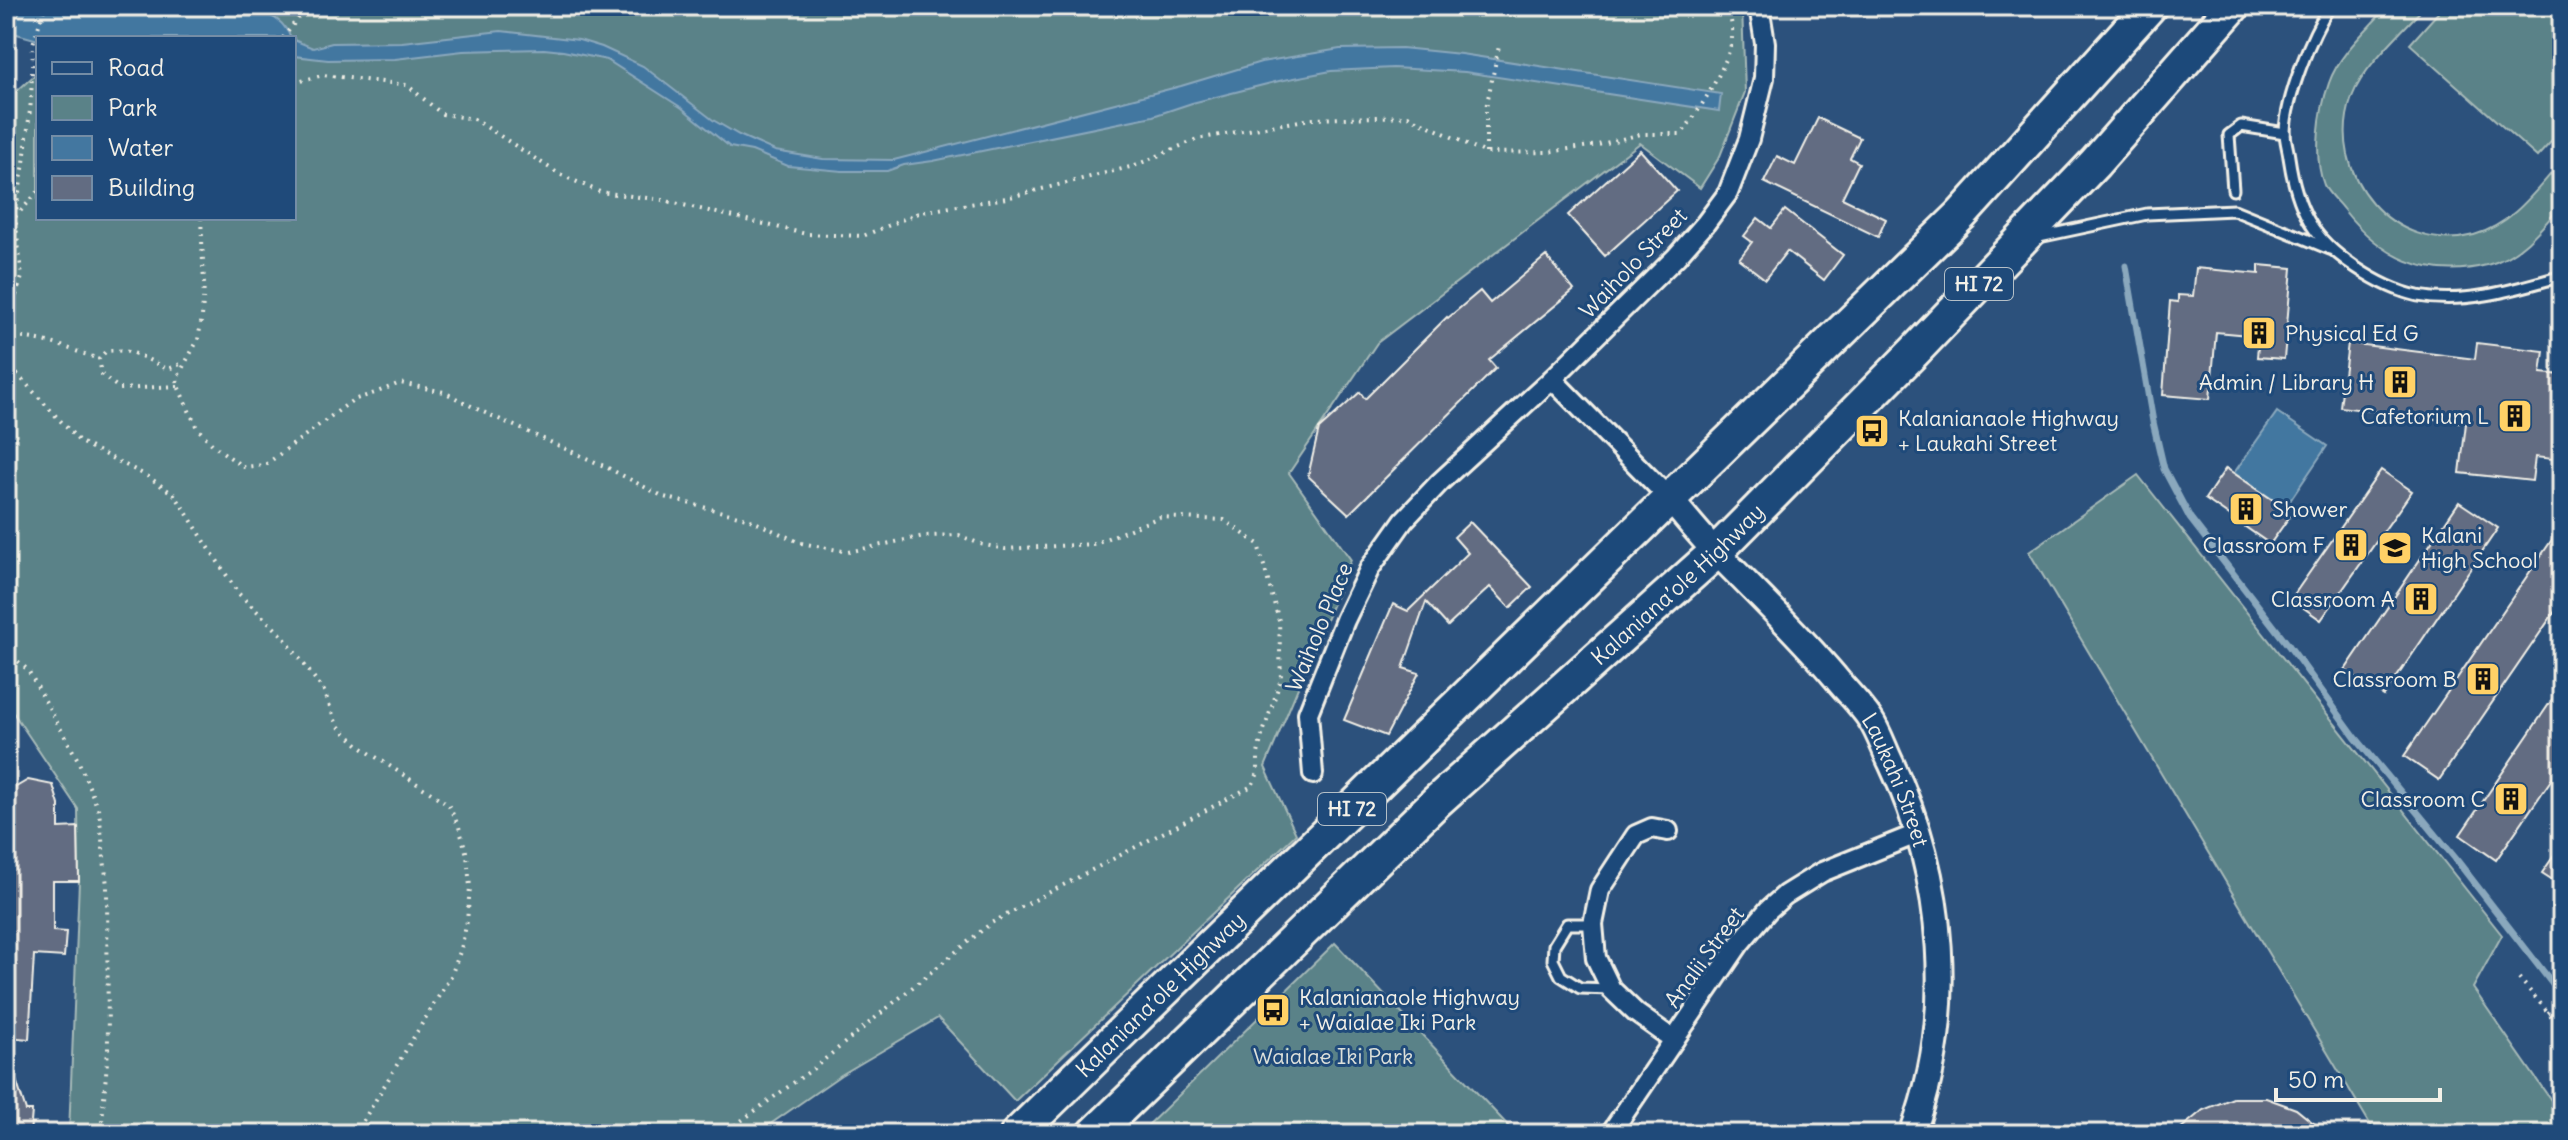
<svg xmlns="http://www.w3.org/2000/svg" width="2568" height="1140" font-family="Delius,sans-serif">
<rect width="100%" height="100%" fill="#2c517c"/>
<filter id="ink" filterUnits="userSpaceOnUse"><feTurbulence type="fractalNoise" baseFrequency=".0125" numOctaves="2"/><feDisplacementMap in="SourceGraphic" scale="16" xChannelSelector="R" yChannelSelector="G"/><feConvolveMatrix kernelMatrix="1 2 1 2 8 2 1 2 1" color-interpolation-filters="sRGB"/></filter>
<g filter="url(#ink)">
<g fill="#5a8288" stroke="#a7bab8" stroke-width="2">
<polygon points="24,6 1742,6 1745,92 1720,156 1700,188 1640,143 1377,343 1289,473 1351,560 1265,767 1296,834 1015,1101 938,1018 841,1075 756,1134 69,1134 79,881 78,809 6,702 6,101 38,72 38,218 294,218 294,38 38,38 38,40"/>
<path d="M2388,6H2425C2403,31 2364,65 2352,97C2324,174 2393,256 2474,235C2513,224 2536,190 2562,161V204C2542,228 2519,257 2487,265C2426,280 2381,257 2343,209C2338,202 2328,194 2324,185C2313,157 2319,111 2329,83C2339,54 2368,29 2388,6Z"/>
<polygon points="2444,6 2562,6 2562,130 2537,157 2410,44"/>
<polygon points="2138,475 2502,935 2473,988 2562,1116 2562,1134 2376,1134 2029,552"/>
<polygon points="1335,943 1516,1134 1139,1134"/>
</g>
<g fill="#4377a0" stroke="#8aa8bd" stroke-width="2">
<path d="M6,6H204C223,8 266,8 280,22C285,26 288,33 292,38H38V40L6,31Z"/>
<polygon points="501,31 579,40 602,47 643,66 713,120 739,135 775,151 823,159 894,160 1181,86 1261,62 1340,49 1402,48 1461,54 1721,94 1719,111 1465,72 1393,68 1331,71 1279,81 1192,103 1153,116 933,161 904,165 887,171 842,171 788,166 752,151 730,147 682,108 607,60 563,51 544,49 463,51 395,59 328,60 294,56 294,40 313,48 332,43 402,42"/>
<polygon points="2277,412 2327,446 2285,508 2234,473"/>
</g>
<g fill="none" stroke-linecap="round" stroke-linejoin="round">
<polyline stroke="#8aa8bd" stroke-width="7" points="2126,266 2153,422 2164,469 2190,518 2289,646 2355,737 2455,858 2562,996"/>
</g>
<g fill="#626c82" stroke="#f4f1e8" stroke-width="2">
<polygon points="1818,118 1860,138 1850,158 1859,163 1842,198 1886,219 1878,237 1764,182 1777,156 1795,165"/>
<polygon points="1640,150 1677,191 1605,256 1568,215"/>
<polygon points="1785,210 1843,255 1824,280 1787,251 1765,279 1739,259 1752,242 1744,236 1758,218 1771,228"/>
<polygon points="1546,256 1574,290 1489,360 1496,368 1349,514 1308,476 1319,429 1360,392 1365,399 1447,317 1448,318 1480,291 1490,303"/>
<polygon points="2259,265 2292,268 2284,359 2257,357 2259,336 2216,332 2210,399 2163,395 2170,301 2178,302 2178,295 2193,296 2196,268 2259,274"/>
<polygon points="2348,343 2475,359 2477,343 2544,351 2541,373 2562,375 2562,460 2535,457 2532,481 2460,473 2466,423 2340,407"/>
<polygon points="2226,468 2292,513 2270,544 2205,499"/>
<polygon points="2381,470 2412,491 2321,620 2291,599"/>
<polygon points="2459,502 2498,528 2384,696 2345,670"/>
<polygon points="1470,522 1532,587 1510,608 1490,587 1448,626 1426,602 1403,668 1419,673 1386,736 1344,720 1393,604 1408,611 1468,553 1454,537"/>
<polygon points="2562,525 2562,601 2439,780 2404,756"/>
<polygon points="2562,685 2562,764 2496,860 2460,835"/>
<polygon points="28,780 53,785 59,805 59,828 78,827 79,881 53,881 53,931 66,932 64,957 34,955 29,1039 6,1037 6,793"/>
<polygon points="2562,844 2562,886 2542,873"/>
<polygon points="6,1061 10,1061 26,1111 32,1111 30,1134 6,1134"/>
<polygon points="2233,1098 2266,1098 2296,1109 2327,1134 2174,1134 2203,1110"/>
</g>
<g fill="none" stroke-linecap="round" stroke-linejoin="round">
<g stroke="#f4f1e8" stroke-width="15">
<g id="lane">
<path d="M2330,6C2311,35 2286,98 2285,132C2285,140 2288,149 2289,157C2292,178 2298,202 2309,221C2327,254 2381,288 2418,296C2466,305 2516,289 2562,276"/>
<polyline points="2233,190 2229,135 2241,126 2285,133"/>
<polyline points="2039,237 2147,214 2234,210 2330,249"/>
<polyline points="1593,924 1567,924 1554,945 1553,960 1561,976 1580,988 1611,989"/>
</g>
</g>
<g stroke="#f4f1e8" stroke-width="24">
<g id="street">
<polyline points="1552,379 1670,499"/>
<polyline points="1313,774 1308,713 1345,620 1370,568 1404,520 1440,482 1552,379 1676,257 1705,224 1728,193 1749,139 1764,78 1765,43 1759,6"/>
<polyline points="1668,831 1652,828 1636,835 1600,890 1593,924 1596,958 1611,989 1636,1013 1674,1040"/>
<polyline points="1610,1134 1740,943 1768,910 1785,895 1822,872 1919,833"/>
</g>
</g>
<g stroke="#f4f1e8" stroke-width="30">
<g id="secondary">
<path id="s1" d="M1670,499C1686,518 1701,537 1718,554C1758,595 1799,634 1835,677C1846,691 1860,704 1870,719C1879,732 1884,749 1891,763C1945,877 1957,1015 1912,1134"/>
</g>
</g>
<g stroke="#f4f1e8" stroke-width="38">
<g id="highway">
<path id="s2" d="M1017,1134L1961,215L2150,6"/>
<path id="s3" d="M1094,1134L1436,802L1716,552L1914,352L2095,163L2233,6"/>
</g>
</g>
<g stroke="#f4f1e8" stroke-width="4" stroke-dasharray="2 6" stroke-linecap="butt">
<polyline points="283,38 307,6"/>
<path d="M294,83L323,75L407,85L442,114L474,119L559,174L600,192L662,200L806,234L863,236L921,212L1006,198L1134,166L1197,139L1311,119L1408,116L1486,153L1548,152L1598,145L1641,134H1681C1696,117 1731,60 1732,38C1733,27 1730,16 1728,6"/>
<polyline points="1486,153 1486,108 1499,46"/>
<polyline points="15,217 24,163 31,101 33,44 45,6"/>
<polyline points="201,218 204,284 202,317 198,340 177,378 178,386 197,428 213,445 243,467 265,465 353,400 375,393 400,383 444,392 481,411 604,466 664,497 746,518 801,543 848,552 924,536 959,535 980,544 1005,549 1093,544 1160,517 1224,520 1258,544 1279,621 1281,679 1261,739 1258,754 1258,773 1252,786 991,923 814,1068 723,1134"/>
<polyline points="6,308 16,295 22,277 15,217 38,192"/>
<path d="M6,338C40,335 68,349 99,359"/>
<polyline points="6,362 80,442 147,476 175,495 238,593 282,635 324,691 337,725 362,748 448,804 459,827 467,855 470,887 467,921 461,949 451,976 355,1134"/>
<path d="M178,386L120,389L102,375L99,359L106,351C134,348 144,359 168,369L183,363"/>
<polyline points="6,651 28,670 78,760 99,811 107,886 108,1050 101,1134"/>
<polyline points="2519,978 2562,1029"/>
<polyline points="2548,1013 2562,1002"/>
</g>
<use href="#lane" stroke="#1f4a7a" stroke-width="9"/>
<use href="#street" stroke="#1f4a7a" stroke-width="18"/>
<use href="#secondary" stroke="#1f4a7a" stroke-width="24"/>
<use href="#highway" stroke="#1f4a7a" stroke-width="32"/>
</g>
</g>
<defs>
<g id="building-square" transform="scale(1.8)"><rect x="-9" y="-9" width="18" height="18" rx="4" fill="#ffd166" stroke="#1f4a7a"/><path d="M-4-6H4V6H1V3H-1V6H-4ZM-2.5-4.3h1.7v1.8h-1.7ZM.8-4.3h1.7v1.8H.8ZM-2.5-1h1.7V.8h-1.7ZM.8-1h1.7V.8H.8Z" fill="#111"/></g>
<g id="bus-square" transform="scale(1.8)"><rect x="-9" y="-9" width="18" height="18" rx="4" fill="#ffd166" stroke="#1f4a7a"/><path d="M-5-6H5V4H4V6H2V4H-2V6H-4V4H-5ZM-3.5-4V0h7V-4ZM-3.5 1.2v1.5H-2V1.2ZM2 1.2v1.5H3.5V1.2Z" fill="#111"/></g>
<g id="school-square" transform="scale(1.8)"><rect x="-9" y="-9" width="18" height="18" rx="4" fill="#ffd166" stroke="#1f4a7a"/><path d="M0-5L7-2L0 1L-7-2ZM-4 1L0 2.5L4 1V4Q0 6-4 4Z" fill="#111"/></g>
</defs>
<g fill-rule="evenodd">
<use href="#building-square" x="2259" y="333"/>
<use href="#building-square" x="2400" y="382"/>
<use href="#building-square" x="2515" y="416"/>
<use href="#bus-square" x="1872" y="431"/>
<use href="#building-square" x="2246" y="509"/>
<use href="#building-square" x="2351" y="545"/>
<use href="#school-square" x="2395" y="548"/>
<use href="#building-square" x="2421" y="599"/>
<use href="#building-square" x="2483" y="679"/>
<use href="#building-square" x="2511" y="799"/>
<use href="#bus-square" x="1273" y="1010"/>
</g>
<g text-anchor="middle" stroke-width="6" stroke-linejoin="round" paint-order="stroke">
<g fill="#1f4a7a" stroke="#b4bfc7" stroke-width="2">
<rect x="1945" y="268" width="68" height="32" rx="6"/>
<rect x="1318" y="793" width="68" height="32" rx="6"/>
</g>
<g font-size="20" font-weight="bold" fill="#f4f1e8">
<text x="1979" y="291">HI 72</text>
<text x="1352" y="816">HI 72</text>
</g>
<g font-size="22" fill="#f4f1e8" stroke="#1f4a7a">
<text transform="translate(1633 263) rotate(-46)" y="8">Waiholo Street</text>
<text dy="8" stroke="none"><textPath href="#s3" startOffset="802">Kalaniana’ole Highway</textPath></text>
<text transform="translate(1319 627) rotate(-67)" y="8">Waiholo Place</text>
<text dy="8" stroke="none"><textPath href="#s1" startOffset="364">Laukahi Street</textPath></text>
<text transform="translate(1704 957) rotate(-54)" y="8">Analii Street</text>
<text dy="8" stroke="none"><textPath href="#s2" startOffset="200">Kalaniana’ole Highway</textPath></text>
</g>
<g font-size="22" fill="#f4f1e8" stroke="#1f4a7a" text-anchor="end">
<text x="2285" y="341" text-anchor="start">Physical Ed G</text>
<text x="2374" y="390">Admin / Library H</text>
<text x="2489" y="424">Cafetorium L</text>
<text x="1898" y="426" text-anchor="start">Kalanianaole Highway<tspan x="1898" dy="25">+ Laukahi Street</tspan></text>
<text x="2272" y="517" text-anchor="start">Shower</text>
<text x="2421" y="543" text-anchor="start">Kalani<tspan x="2421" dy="25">High School</tspan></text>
<text x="2325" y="553">Classroom F</text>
<text x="2395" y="607">Classroom A</text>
<text x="2457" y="687">Classroom B</text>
<text x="2485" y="807">Classroom C</text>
<text x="1299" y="1005" text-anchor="start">Kalanianaole Highway<tspan x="1299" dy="25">+ Waialae Iki Park</tspan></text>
</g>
<g font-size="22" fill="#dde0da" stroke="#1f4a7a">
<text x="1333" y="1064">Waialae Iki Park</text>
</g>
</g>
<rect width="2568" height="1140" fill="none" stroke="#1f4a7a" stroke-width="32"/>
<rect x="16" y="16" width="2536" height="1108" fill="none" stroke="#f4f1e8" stroke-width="3" filter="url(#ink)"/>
<rect x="36" y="36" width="260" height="184" fill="#1f4a7a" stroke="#748da6" stroke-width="2"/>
<rect x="52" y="62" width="40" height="12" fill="#1f4a7a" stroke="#748da6" stroke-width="2"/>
<text x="108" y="76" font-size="24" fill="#f4f1e8">Road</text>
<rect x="52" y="96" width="40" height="24" fill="#5a8288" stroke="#748da6" stroke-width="2"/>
<text x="108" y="116" font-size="24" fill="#f4f1e8">Park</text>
<rect x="52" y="136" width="40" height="24" fill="#4377a0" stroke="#748da6" stroke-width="2"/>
<text x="108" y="156" font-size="24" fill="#f4f1e8">Water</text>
<rect x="52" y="176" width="40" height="24" fill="#626c82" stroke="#748da6" stroke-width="2"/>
<text x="108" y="196" font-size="24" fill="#f4f1e8">Building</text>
<path d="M2276 1088v12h164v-12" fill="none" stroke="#f4f1e8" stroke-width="4"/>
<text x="2288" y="1088" font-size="24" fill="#f4f1e8" stroke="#1f4a7a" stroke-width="6" paint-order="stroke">50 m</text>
</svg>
